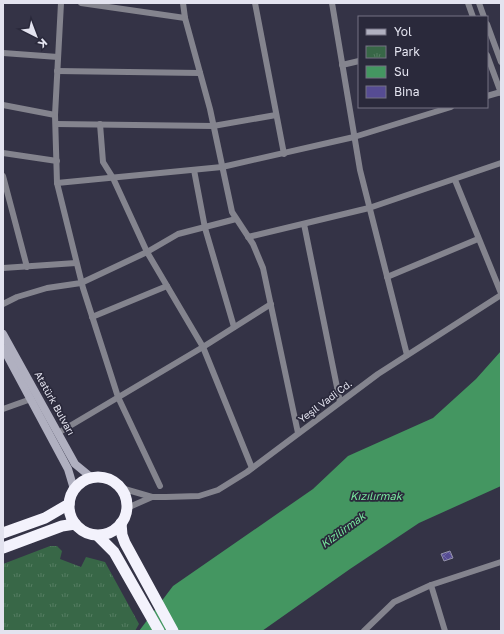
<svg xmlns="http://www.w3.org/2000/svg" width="504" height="634" font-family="'Golos Text',sans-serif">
<defs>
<pattern id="park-tufts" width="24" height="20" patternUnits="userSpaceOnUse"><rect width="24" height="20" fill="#386747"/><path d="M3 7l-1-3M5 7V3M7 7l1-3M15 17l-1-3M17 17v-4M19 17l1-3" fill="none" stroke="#557d62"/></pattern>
<pattern id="building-cross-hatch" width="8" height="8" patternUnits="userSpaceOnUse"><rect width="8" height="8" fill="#564c93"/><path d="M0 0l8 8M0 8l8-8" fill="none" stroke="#6e66a2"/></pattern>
</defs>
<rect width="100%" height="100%" fill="#343346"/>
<polygon fill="url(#park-tufts)" points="50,546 57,546 62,551 60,559 81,567 86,557 105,562 139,624 135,631 3,631 3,564"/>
<polygon fill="#449661" points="501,351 501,486 419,523 350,569 262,631 139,631 173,586 313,489 348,456 433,418 476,379"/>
<polygon fill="url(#building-cross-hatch)" stroke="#9492a9" points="450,551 453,558 444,561 441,554"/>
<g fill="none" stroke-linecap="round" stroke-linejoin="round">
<g stroke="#84848e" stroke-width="6">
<polyline points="61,3 55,115 57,183 83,288 118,397 160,486"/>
<polyline points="81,3 185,18"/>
<polyline points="183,3 185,18 210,109 232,212 253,244 263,268 298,433"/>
<polyline points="255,3 284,154"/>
<polyline points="332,3 360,170 407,355"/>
<polyline points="468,3 473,17"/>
<polyline points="479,3 484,17"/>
<polyline points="487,24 501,62"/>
<polyline points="3,53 58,57"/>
<polyline points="487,55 501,93"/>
<polyline points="342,65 359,61"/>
<polyline points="57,71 200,73"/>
<polyline points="487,96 501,92"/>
<polyline points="3,105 55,115"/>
<polyline points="56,124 213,126 276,115"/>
<polyline points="100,124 103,162 113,178 147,252 203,347 252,468"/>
<polyline points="3,153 57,161"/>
<polyline points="194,170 205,228 234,327"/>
<polyline points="3,176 27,267"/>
<polyline points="455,180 501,293"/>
<polyline points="57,183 222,167 354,137 451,107"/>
<polyline points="304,224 340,402"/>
<polyline points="248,237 369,208 501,163"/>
<polyline points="3,268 76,263"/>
<polyline points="387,277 478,239"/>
<polyline points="3,304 17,297 47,288 81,283 147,252 178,234 236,219"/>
<polyline points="92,317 167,286"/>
<polyline points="3,409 31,399"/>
<polyline points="58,433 203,347 271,304"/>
<polyline points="121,488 152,497 166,497 199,496 218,490 247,472 378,374 501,295"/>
<polyline points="127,508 152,497"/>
<polyline points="364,631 394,602 431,585"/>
<polyline points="445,631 431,585 501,562"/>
</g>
<g stroke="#b0b0c0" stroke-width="8">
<polyline points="3,334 75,464 92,478"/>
<polyline points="3,348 68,469 74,489"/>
</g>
<g stroke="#f3f2fc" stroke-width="11">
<circle cx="98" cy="506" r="29"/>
<polyline points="121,523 122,535 125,543 173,631"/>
<polyline points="3,533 45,518 69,504"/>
<polyline points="98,536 114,552 159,631"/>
<polyline points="3,548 62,526 75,524"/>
</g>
</g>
<g text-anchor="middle" stroke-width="3.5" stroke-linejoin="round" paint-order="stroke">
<g font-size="10" fill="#e3e3ef" stroke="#2a293b">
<text transform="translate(325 401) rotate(-37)" y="4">Yeşil Vadi Cd.</text>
<text transform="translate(55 403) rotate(61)" y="4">Atatürk Bulvarı</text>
</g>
<g font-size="11" font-style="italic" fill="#78e69e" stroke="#2a293b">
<text x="376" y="500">Kızılırmak</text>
<text transform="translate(343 530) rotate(-36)" y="4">Kizilirmak</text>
</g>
</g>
<rect width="504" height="634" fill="none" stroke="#e3e3ef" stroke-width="8"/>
<rect x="358" y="16" width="130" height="92" fill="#2a293b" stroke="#747383"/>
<rect x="366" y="29" width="20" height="6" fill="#b0b0c0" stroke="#747383"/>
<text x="394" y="36" font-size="12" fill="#e3e3ef">Yol</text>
<rect x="366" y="46" width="20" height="12" fill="url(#park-tufts)" stroke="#747383"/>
<text x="394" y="56" font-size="12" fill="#e3e3ef">Park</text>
<rect x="366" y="66" width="20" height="12" fill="#449661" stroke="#747383"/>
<text x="394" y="76" font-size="12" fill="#e3e3ef">Su</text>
<rect x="366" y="86" width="20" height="12" fill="#564c93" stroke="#747383"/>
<text x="394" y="96" font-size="12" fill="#e3e3ef">Bina</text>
<g transform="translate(36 36) rotate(138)" stroke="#2a293b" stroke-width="3" paint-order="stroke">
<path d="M0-3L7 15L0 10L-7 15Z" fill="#e3e3ef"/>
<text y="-6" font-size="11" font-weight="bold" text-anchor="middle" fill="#e3e3ef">K</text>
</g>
</svg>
